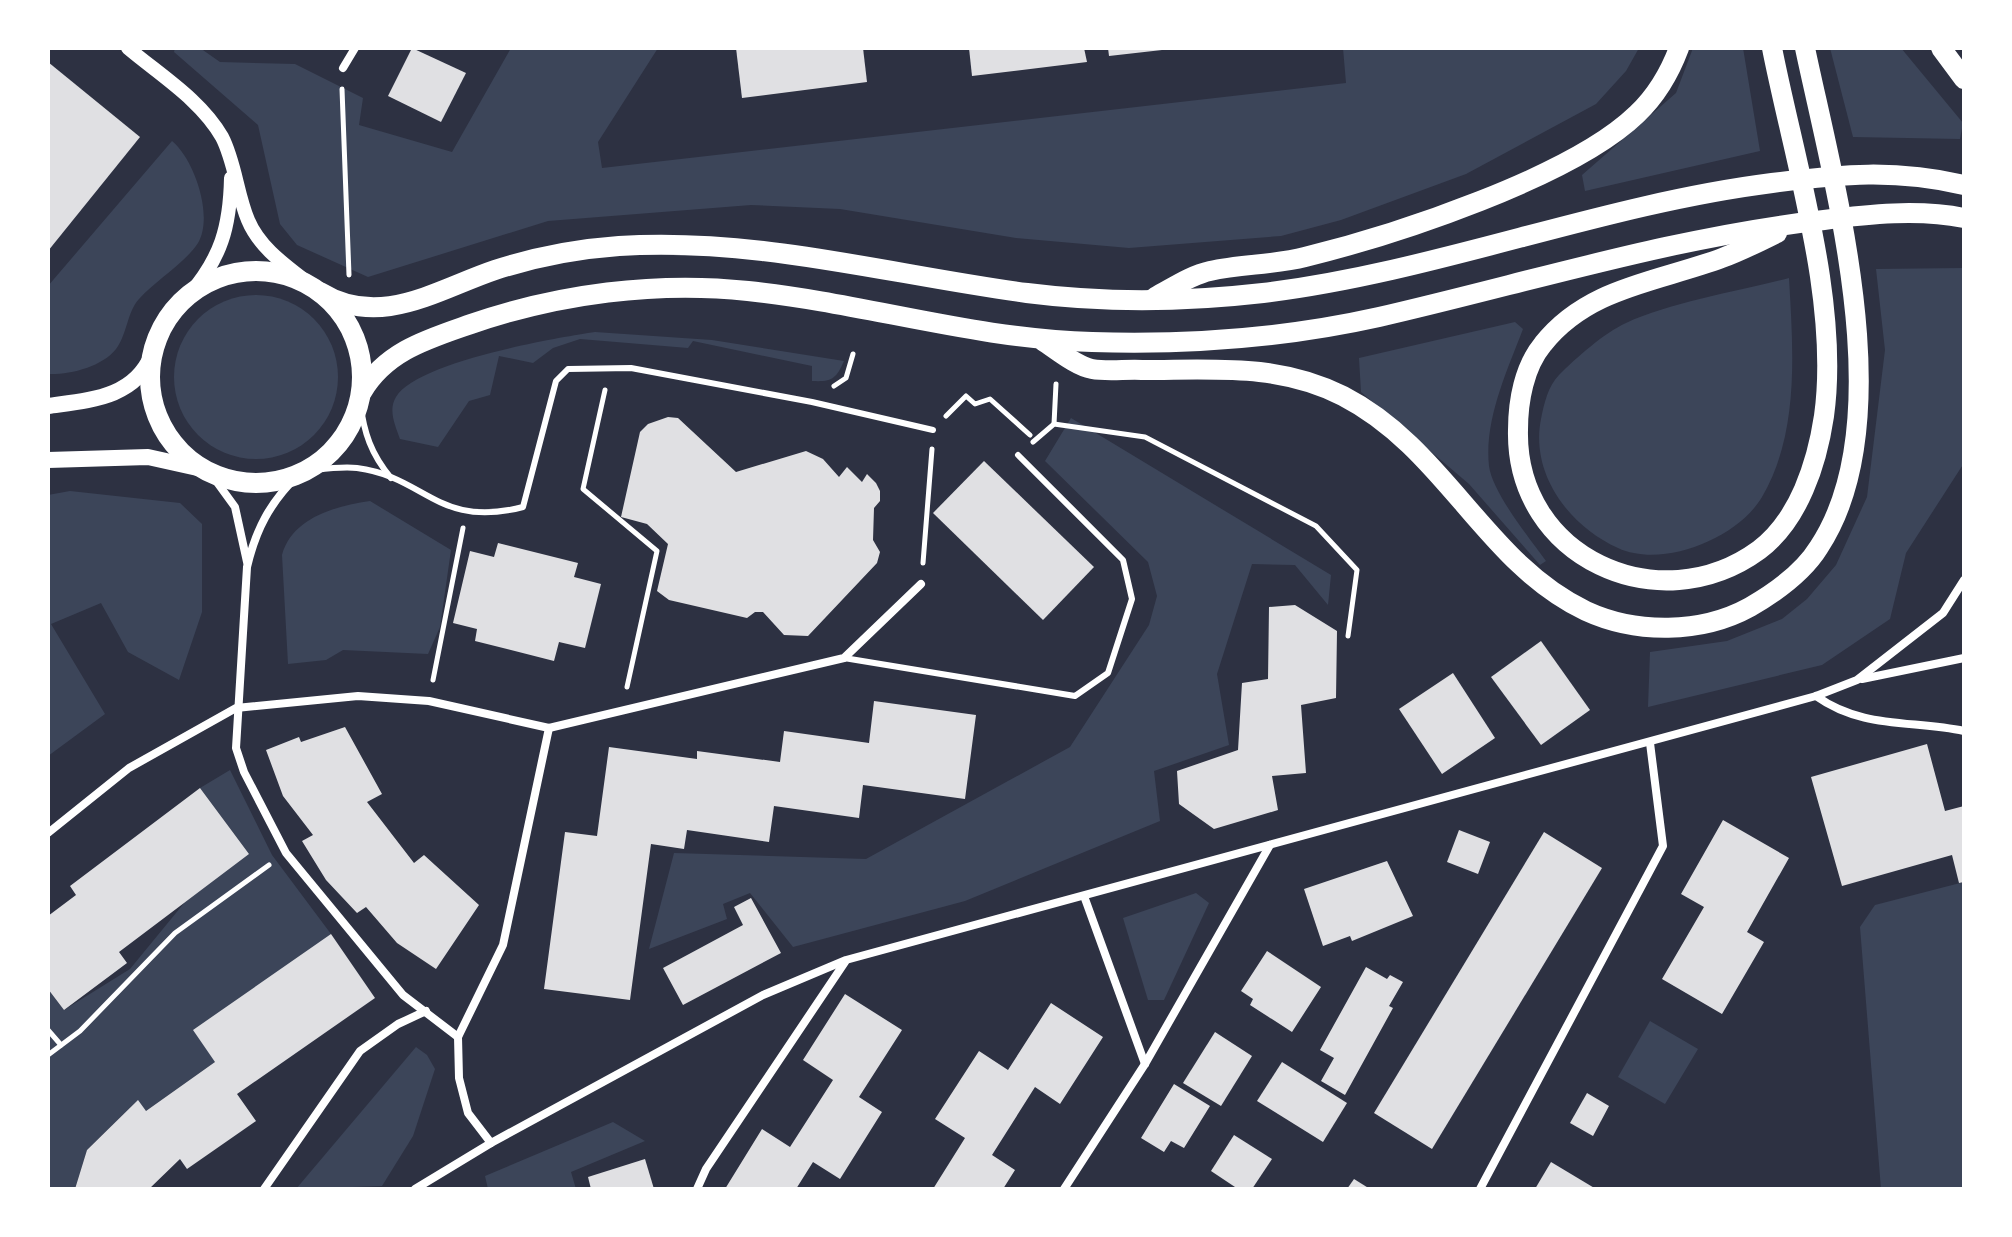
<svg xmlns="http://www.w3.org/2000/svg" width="2012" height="1237" font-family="Overpass,sans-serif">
<rect width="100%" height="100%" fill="#2d3142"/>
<g fill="#3c4559">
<polygon points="175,48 200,48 220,62 295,64 363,98 359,125 452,152 511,48 658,48 598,142 602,168 1346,83 1343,48 1639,48 1626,71 1596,104 1466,174 1341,220 1281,236 1129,248 1016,238 840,209 751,205 548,221 368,277 297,245 280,224 258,125 174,52"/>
<polygon points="1693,48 1743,48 1760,151 1585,191 1582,175 1676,93"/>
<polygon points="1830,48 1901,48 1963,123 1960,139 1853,137"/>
<path d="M172,141C194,159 214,216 198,243C186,262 155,281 139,299C127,312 127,335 116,349C102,367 69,375 48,374V286Z"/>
<polygon points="1964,268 1964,463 1906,553 1890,619 1822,665 1648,707 1650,652 1727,641 1782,619 1807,599 1836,565 1867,497 1885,350 1876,269"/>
<path d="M1789,278C1793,350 1800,432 1762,497C1738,538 1663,569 1618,548C1569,526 1530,474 1541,419C1544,404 1548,386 1559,375C1576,358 1604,333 1626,323C1671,302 1740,291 1789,278Z"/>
<circle cx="256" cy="377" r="82"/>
<path d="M1515,322L1523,329C1507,371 1484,420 1489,466C1492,492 1530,539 1546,561L1540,565L1469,484L1361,392L1359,358Z"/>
<path d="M595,332L712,340L844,361C836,379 832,382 812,381V366L693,341L688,348L580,339L553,348L533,363L499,356L490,395L469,401L438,447L400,439C395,425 388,410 396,397C416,362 555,338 595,332Z"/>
<polygon points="1071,418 1331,575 1328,605 1295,565 1252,564 1217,674 1229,745 1154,771 1160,821 965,901 793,947 750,893 723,904 727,919 649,949 674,853 866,859 1070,747 1149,625 1157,596 1148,562 1045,461"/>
<polygon points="70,491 180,503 202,524 202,612 179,680 128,652 101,603 51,624 105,714 48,756 48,495"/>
<path d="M370,501L451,550L440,627L428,654L343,650L326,660L288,664L282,555C292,518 335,506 370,501Z"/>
<polygon points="230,770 272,855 331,934 215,1062 146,1111 137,1101 87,1150 75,1189 48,1189 48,989 64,1010 130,969 185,902 249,854 200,788"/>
<polygon points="1964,882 1964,1189 1881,1189 1860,927 1875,905"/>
<polygon points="1196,893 1209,903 1164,1000 1148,1000 1123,918"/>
<polygon points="1650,1021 1698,1049 1665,1104 1618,1077"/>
<polygon points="416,1047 427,1055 435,1069 413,1136 382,1186 296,1189"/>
<polygon points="613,1122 645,1141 571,1172 576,1189 488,1189 485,1176"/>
</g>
<g fill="#e0e0e3">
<polygon points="412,48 466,73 441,122 388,96"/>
<polygon points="736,48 863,48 867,82 742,98"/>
<polygon points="969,48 1084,48 1087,62 972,76"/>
<polygon points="1108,48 1162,48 1162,50 1109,56"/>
<polygon points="48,62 140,137 48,251"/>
<polygon points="668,417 678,418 736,472 806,451 823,459 839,477 847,467 862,482 867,474 876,483 880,491 880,501 874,508 873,540 880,552 877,563 808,636 784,635 763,612 755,612 747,618 669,600 657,591 668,544 647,524 621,517 640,432 648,424"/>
<polygon points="984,461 1094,567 1043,620 933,513"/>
<polygon points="498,543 578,563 574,577 601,584 585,648 559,642 554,661 475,641 477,629 453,623 470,551 494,557"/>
<polygon points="1295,605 1337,631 1336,698 1301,705 1306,773 1272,776 1278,810 1214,829 1179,804 1177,771 1238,750 1242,683 1268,679 1269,607"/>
<polygon points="1541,641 1590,710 1541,745 1491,677"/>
<polygon points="1453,673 1495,738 1442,774 1399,709"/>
<polygon points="874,701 976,715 965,799 863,785 859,818 774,806 769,842 687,830 684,849 651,844 630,1000 544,989 565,832 597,836 609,747 697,759 697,751 780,762 784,731 869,743"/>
<polygon points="345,727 382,794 367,802 414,863 424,855 479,905 436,969 397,943 366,907 357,913 326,880 302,841 313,835 283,796 266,750 299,737 301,742"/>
<polygon points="1927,744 1945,811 1964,806 1964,882 1959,883 1952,855 1842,886 1811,777"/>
<polygon points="200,788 249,854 119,952 127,963 64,1010 48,989 48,916 76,895 70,886"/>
<polygon points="1723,820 1789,858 1747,932 1764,942 1722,1014 1662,979 1704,907 1681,894"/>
<polygon points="1459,830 1490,842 1478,874 1447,862"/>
<polygon points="1544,832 1602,868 1432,1149 1374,1113"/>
<polygon points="1387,861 1413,916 1352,941 1350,936 1323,946 1304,889"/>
<polygon points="751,898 781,953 683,1005 663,968 743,925 734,907"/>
<polygon points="331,934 375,998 237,1094 256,1121 187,1169 180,1159 149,1189 75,1189 87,1150 138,1100 146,1111 215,1062 193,1030"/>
<polygon points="1267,951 1321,987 1292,1032 1250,1005 1253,999 1241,991"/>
<polygon points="1366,967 1387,979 1390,975 1403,982 1389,1006 1393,1008 1345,1095 1321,1081 1334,1058 1320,1050"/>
<polygon points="845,994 902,1030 859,1097 882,1112 840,1179 813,1162 796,1189 725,1189 762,1129 790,1147 833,1080 803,1060"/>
<polygon points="1051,1003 1103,1037 1060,1104 1035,1087 992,1155 1015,1170 1003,1189 933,1189 965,1138 935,1119 979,1051 1008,1070"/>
<polygon points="1215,1032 1252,1056 1221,1106 1183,1083"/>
<polygon points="1282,1062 1347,1103 1323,1142 1257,1101"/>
<polygon points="1174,1084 1210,1106 1184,1148 1171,1141 1164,1152 1141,1138"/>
<polygon points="1587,1093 1609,1106 1593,1136 1570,1123"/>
<polygon points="1234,1135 1272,1159 1252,1189 1238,1189 1211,1171"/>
<polygon points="645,1159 654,1189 591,1189 588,1177"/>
<polygon points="1551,1162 1596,1189 1535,1189"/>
<polygon points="1354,1179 1370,1189 1347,1189"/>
</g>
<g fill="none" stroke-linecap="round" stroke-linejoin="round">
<g stroke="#fff" stroke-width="5">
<polyline points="342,89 349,275"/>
<polyline points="834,386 846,378 853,354"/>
<polyline points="605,390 583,489 657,551 627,687"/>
<polyline points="946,416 966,396 975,404 990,399 1030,435"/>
<polyline points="1054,424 1056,384"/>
<polyline points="1033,442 1054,424 1145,437 1316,526 1357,570 1348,636"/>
<polyline points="923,563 932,449"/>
<polyline points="433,680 463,528"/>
<polyline points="48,1030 61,1045"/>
<polyline points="48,1055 80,1031 175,933 269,865"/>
</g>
<g stroke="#fff" stroke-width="6">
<path d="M360,402C364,433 371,454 391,478"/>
<path d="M307,471C324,469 341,466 357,468C426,477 438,529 523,507L556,381L568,369L631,368L812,402L933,430"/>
<polyline points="844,658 1075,696 1108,673 1132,599 1123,560 1018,455"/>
</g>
<g stroke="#fff" stroke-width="8">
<polyline points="343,68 355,48"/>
<polyline points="211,474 235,507 247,562"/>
<path d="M297,476C270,503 256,529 247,567L236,748L244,772L286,853L403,995L458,1037"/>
<polyline points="1862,679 1964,658"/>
<path d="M1816,696C1862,729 1912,720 1964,731"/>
<polyline points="48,833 129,768 236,708 358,696 429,701 549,728 844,658 921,584"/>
<polyline points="1084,896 1145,1064"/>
<polyline points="491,1143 468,1113 459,1078 458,1037 503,945 549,728"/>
<polyline points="264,1189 360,1051 398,1024 426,1011"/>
<polyline points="415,1189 491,1143 763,995 846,960 1816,696 1857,680 1943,613 1964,580"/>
<polyline points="697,1189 706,1169 845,962"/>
<polyline points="1064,1189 1145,1064 1270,845"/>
<polyline points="1480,1189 1663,846 1650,743"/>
</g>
<g stroke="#fff" stroke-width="14">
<path d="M128,48C160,75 201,100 222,137C235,162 237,194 248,220C260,249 288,267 312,286"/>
<path d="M189,295C221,258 230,227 231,178"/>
</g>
<g stroke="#fff" stroke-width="16">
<path d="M48,406C90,400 134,398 152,355"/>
<polyline points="48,460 148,457 202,469"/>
</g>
<g stroke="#fff" stroke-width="20">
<path d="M1772,48C1794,160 1840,302 1824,416C1817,463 1799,520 1759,550C1659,623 1515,557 1518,430C1518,401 1524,367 1543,344C1588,287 1658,282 1722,258C1741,251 1759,242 1777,233"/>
<polyline points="1941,48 1964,79"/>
<circle cx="256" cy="377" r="106"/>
<path d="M320,292C380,329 436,290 495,270C535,257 577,249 619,246C757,237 891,275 1027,293C1105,303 1185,302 1263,293C1436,272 1599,205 1772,183C1842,174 1895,169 1964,185"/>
<path d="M1155,297C1172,288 1191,275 1210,271C1241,264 1274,265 1305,257C1395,235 1572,177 1637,114C1656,96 1670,72 1679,48"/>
<path d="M1043,341C1057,350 1076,366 1092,369C1108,372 1126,369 1142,370C1213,370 1278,363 1343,396C1446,449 1485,563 1586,611C1636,634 1701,634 1750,607C1776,592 1803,573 1819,547C1902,421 1834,186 1805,48"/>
<path d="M362,392C386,351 428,339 471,324C558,294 656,281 748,291C864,303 975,339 1092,342C1188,345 1285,338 1379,317C1527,283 1673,237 1824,220C1869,214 1919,209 1964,218"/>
</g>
</g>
<rect width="2012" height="1237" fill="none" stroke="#ffffff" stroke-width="100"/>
</svg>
